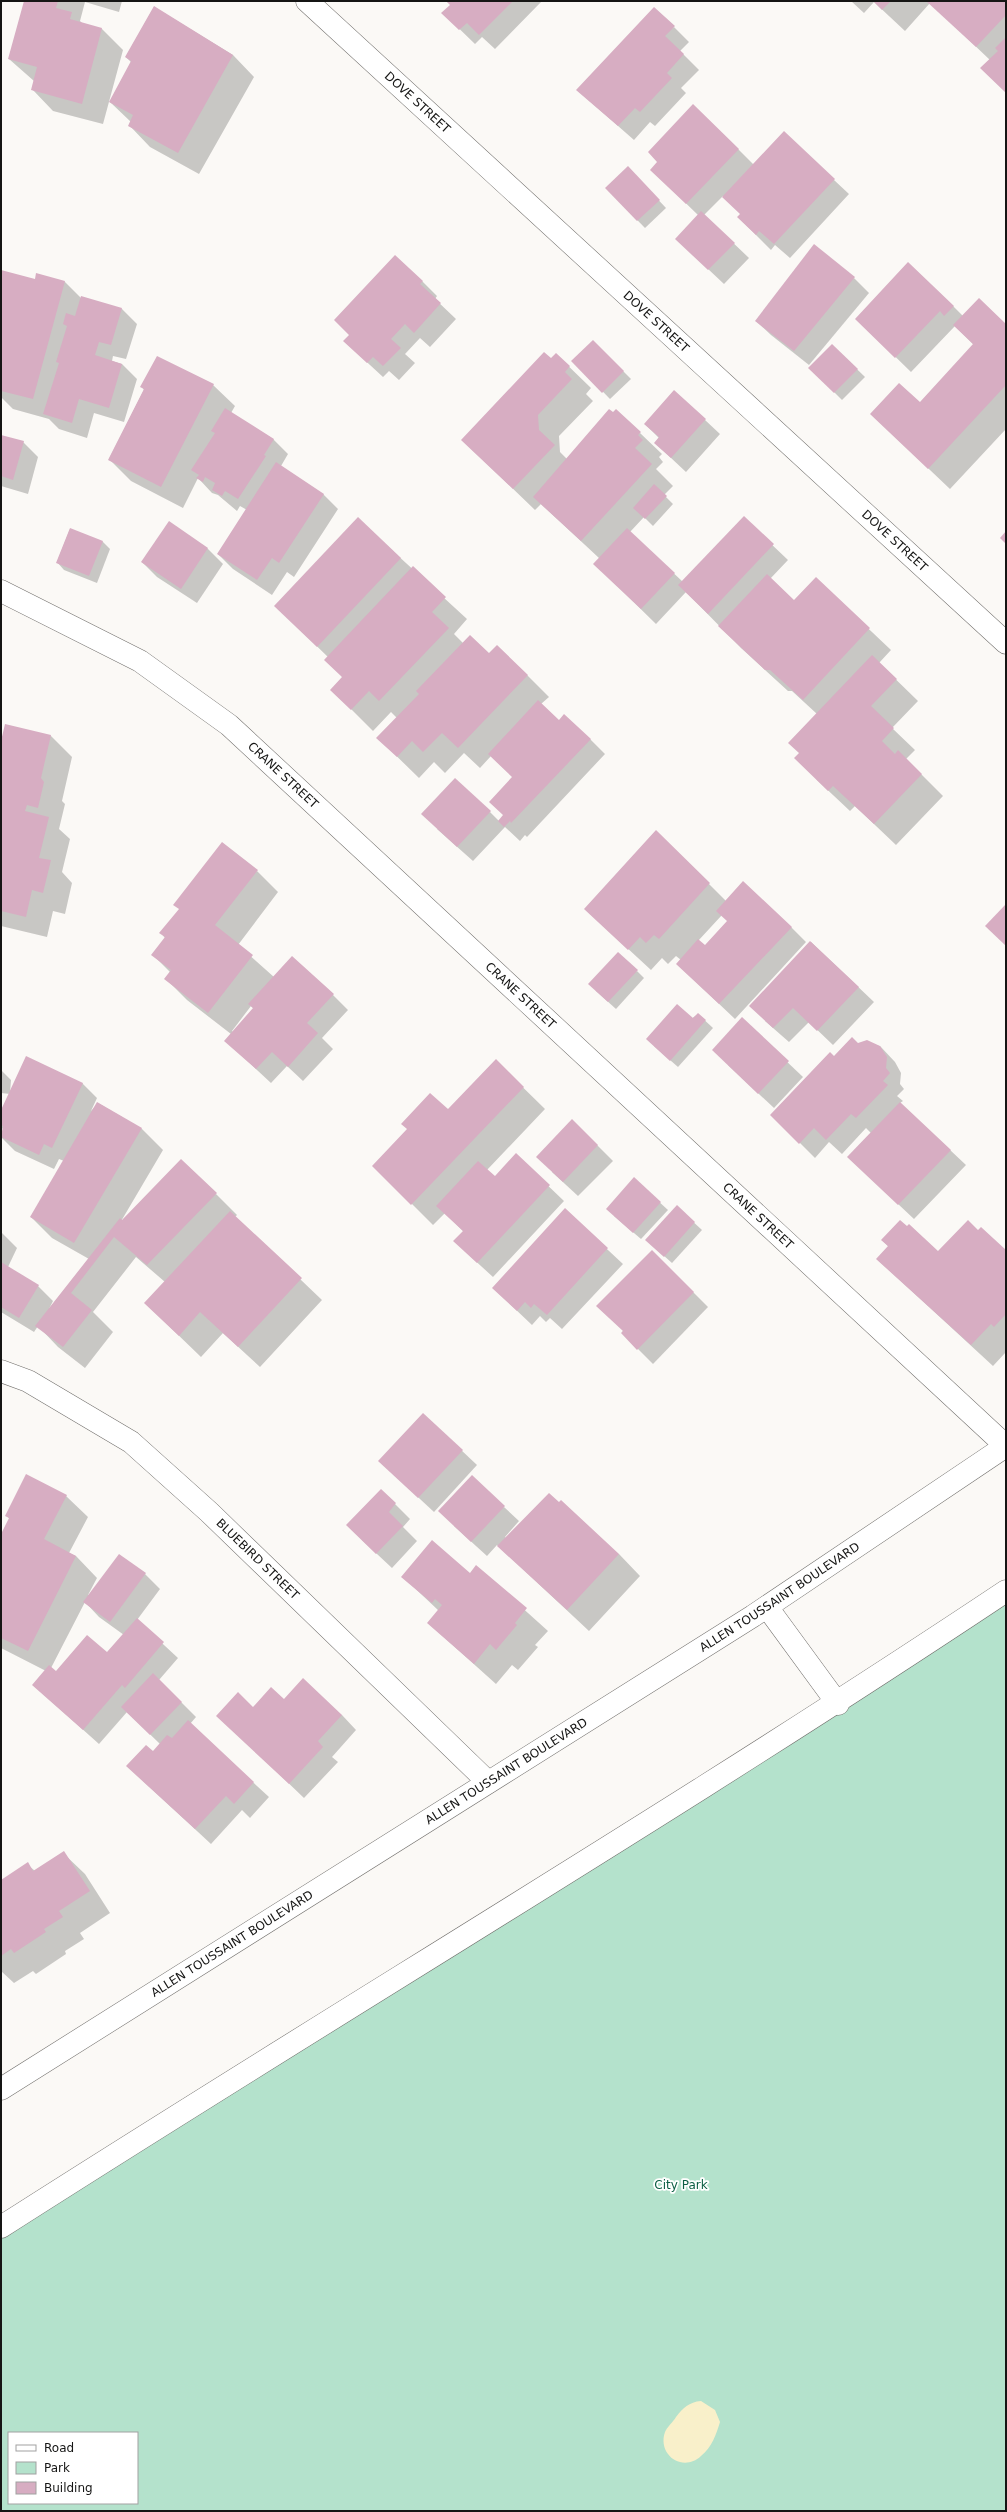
<svg xmlns="http://www.w3.org/2000/svg" width="1007" height="2512" font-family="'DejaVu Sans',sans-serif">
<rect width="100%" height="100%" fill="#fbf9f6"/>
<path fill="#b4e2cc" fill-rule="evenodd" d="M1006,1591V2511H1V2227ZM9,2433H137V2503H9Z"/>
<path fill="#f9f0ca" d="M701,2401L715,2410L720,2422C716,2435 712,2447 701,2456C683,2473 657,2455 665,2432C667,2427 673,2422 676,2417C683,2408 689,2402 701,2401Z"/>
<g fill="#0003" fill-rule="evenodd">
<polygon points="25,1 122,1 119,12 85,2 80,21 83,24 102,29 123,50 103,124 53,111 32,89 34,81 9,59"/>
<polygon points="446,1 542,1 495,49 482,37 475,44 443,13 451,5"/>
<polygon points="851,1 1006,1 1006,92 990,60 930,3 905,31 874,2 864,13"/>
<polygon points="154,7 233,55 254,77 199,174 150,147 129,125 131,122 110,102 132,63 126,57"/>
<polygon points="674,27 689,42 680,51 699,70 681,88 686,93 655,126 650,122 634,140 577,90"/>
<polygon points="738,149 754,165 834,180 849,194 790,258 775,245 771,250 738,217 741,214 723,196 704,215 749,258 724,284 691,253 698,215 666,184"/>
<polygon points="635,175 666,208 645,228 606,188"/>
<polygon points="1,271 36,280 37,274 65,282 81,298 122,309 137,324 126,359 113,356 112,361 122,364 137,379 124,422 94,413 87,438 59,429 49,419 13,409 1,397"/>
<polygon points="854,278 869,293 809,365 771,335 756,321"/>
<polygon points="422,281 437,296 435,299 456,319 430,347 420,338 405,354 415,363 399,380 389,371 383,377 344,341"/>
<polygon points="953,306 963,316 1006,325 1006,429 950,489 871,414 920,403 974,345 955,326 911,372 871,333"/>
<polygon points="593,341 631,379 610,399 573,361"/>
<polygon points="832,345 865,377 842,400 810,368"/>
<polygon points="556,354 591,388 586,394 593,401 559,436 560,452 567,459 640,433 662,454 659,457 663,462 656,469 673,486 664,495 673,504 653,526 644,517 630,532 683,582 744,518 788,560 770,579 794,601 816,579 891,650 879,663 918,701 892,728 915,750 906,759 943,796 896,845 855,806 850,811 817,780 800,754 817,714 792,691 788,691 741,648 686,592 656,624 609,578 599,558 541,504 535,510 462,440"/>
<polygon points="213,385 235,406 231,413 273,439 288,454 281,466 323,494 338,509 294,577 287,572 272,595 233,569 218,554 247,510 240,506 237,511 218,495 212,493 198,478 183,508 131,481 109,459 144,390 142,387"/>
<polygon points="674,391 720,434 686,472 655,443 659,438 645,424"/>
<polygon points="1,436 23,442 38,457 28,494 1,486"/>
<polygon points="358,519 467,619 454,634 464,644 527,675 549,697 541,704 559,721 590,739 605,754 527,837 525,835 520,841 505,827 473,861 437,829 490,812 499,821 504,816 513,777 491,756 480,768 464,753 445,773 434,762 419,778 378,738 397,718 391,712 373,731 332,690 343,678 328,657 297,627"/>
<polygon points="169,523 208,549 223,564 197,603 157,577 142,562"/>
<polygon points="70,529 103,542 110,549 97,583 64,570 57,562"/>
<polygon points="51,736 72,757 62,801 65,804 59,829 70,839 62,872 72,883 65,914 53,911 47,937 1,926 1,745"/>
<path d="M656,831L726,901L791,927L806,942L735,1019L677,964L681,960L676,956L668,964L662,958L651,970L585,909ZM722,915L728,921L705,946L698,941Z"/>
<path d="M257,871L278,892L238,945L274,977L333,995L348,1010L322,1038L333,1049L303,1081L287,1066L271,1083L226,1041L231,1034L187,1000L166,979L170,972L153,955L165,938L161,933ZM251,1006L254,1009L233,1032L232,1031Z"/>
<polygon points="811,942 874,1002 833,1045 809,1022 789,1042 765,1021"/>
<polygon points="637,971 644,978 616,1009 596,991"/>
<polygon points="698,1014 713,1028 678,1067 654,1046"/>
<polygon points="742,1019 803,1077 774,1108 728,1065"/>
<polygon points="857,1044 880,1046 895,1062 901,1073 900,1084 904,1089 897,1096 903,1101 900,1103 966,1165 914,1219 848,1157 871,1133 866,1128 842,1154 829,1142 815,1158 772,1115 834,1058"/>
<polygon points="496,1061 545,1109 487,1170 495,1177 516,1155 564,1201 493,1277 470,1256 464,1232 445,1213 433,1225 395,1187"/>
<polygon points="1,1062 2,1071 11,1080 10,1093 82,1083 97,1098 91,1111 98,1103 142,1129 163,1150 120,1223 216,1194 237,1215 235,1217 322,1300 260,1367 223,1333 201,1357 145,1303 165,1282 136,1257 93,1312 113,1332 85,1368 58,1347 38,1326 34,1332 1,1312 1,1232 17,1248 8,1267 38,1286 53,1301 49,1309 89,1259 52,1238 31,1217 64,1161 59,1159 54,1169 15,1151 1,1137 3,1129 1,1127 1,1112 10,1094 1,1093"/>
<polygon points="572,1120 613,1161 578,1196 552,1172"/>
<polygon points="634,1179 668,1210 641,1239 614,1216"/>
<polygon points="677,1207 702,1230 672,1263 654,1247"/>
<polygon points="565,1210 623,1264 562,1329 550,1318 546,1322 540,1316 532,1325 493,1288"/>
<polygon points="978,1231 1006,1251 1006,1352 993,1366 877,1259 889,1247 882,1240 938,1252"/>
<polygon points="652,1251 708,1307 653,1364 622,1333"/>
<polygon points="423,1414 477,1465 434,1512 379,1461"/>
<polygon points="381,1490 410,1519 403,1527 417,1541 392,1568 362,1540"/>
<path d="M66,1496L88,1517L69,1553L76,1556L97,1578L88,1595L145,1574L160,1589L137,1620L178,1658L159,1680L196,1717L190,1724L269,1797L250,1818L242,1810L211,1844L143,1781L153,1753L160,1744L127,1712L99,1744L33,1685L46,1671L1,1648V1536L10,1519L6,1515ZM85,1602L99,1617L124,1635L107,1654L56,1672L51,1668Z"/>
<polygon points="504,1507 519,1521 505,1537 506,1538 619,1554 640,1576 589,1631 497,1545 487,1556 454,1526"/>
<polygon points="476,1566 548,1631 535,1645 538,1647 518,1670 512,1665 496,1684 428,1623 439,1611 403,1577 470,1574"/>
<polygon points="284,1700 342,1715 356,1730 332,1757 338,1762 304,1798 233,1730 253,1708"/>
<polygon points="63,1853 85,1874 110,1913 80,1933 84,1939 65,1951 66,1954 36,1974 33,1971 14,1983 1,1971 1,1881 27,1864 35,1871"/>
</g>
<g fill="#d7adc2">
<polygon points="24,1 58,1 56,8 72,12 70,19 102,28 82,104 31,90 37,67 8,59"/>
<polygon points="446,1 513,1 479,35 467,23 459,30 441,13 450,5"/>
<polygon points="873,1 891,1 882,10"/>
<polygon points="926,1 1006,1 1006,15 976,47"/>
<polygon points="154,6 233,55 178,153 128,126 133,115 109,102 131,61 125,57"/>
<polygon points="654,7 675,26 665,36 684,54 667,73 672,78 640,112 635,108 618,126 576,90"/>
<polygon points="1006,37 1006,93 980,68 998,51 995,48"/>
<polygon points="693,104 739,149 686,204 650,170 657,162 648,152"/>
<polygon points="784,131 835,179 774,244 759,231 756,235 737,217 740,214 722,197"/>
<polygon points="628,166 660,200 637,221 605,188"/>
<polygon points="701,211 735,243 708,270 675,239"/>
<polygon points="814,244 855,277 794,351 755,321"/>
<polygon points="395,255 423,281 420,284 441,303 414,333 405,324 391,339 401,348 383,366 373,357 367,363 343,341 349,335 334,320"/>
<polygon points="908,262 954,306 944,316 940,311 895,358 855,319"/>
<polygon points="1,270 35,279 36,273 65,281 33,399 1,391"/>
<polygon points="81,296 122,308 111,345 99,342 95,355 122,364 109,408 79,399 72,423 43,414 59,363 56,362 67,326 63,324 66,313 75,316"/>
<polygon points="979,298 1006,324 1006,385 928,469 870,414 899,383 920,402 973,344 953,325"/>
<polygon points="593,340 624,371 602,393 571,361"/>
<polygon points="832,344 858,369 834,393 808,368"/>
<polygon points="544,352 551,358 556,353 570,366 565,372 572,379 538,415 539,430 555,445 513,489 461,440"/>
<polygon points="157,356 214,384 161,487 108,460 144,389 140,387"/>
<polygon points="674,390 706,419 671,458 654,443 659,437 644,424"/>
<polygon points="225,408 274,439 264,455 266,456 238,499 225,491 222,496 212,490 215,483 205,477 203,482 196,478 199,475 191,470 215,433 211,431"/>
<polygon points="609,409 613,412 616,409 641,432 638,435 643,440 635,448 652,464 581,541 533,497"/>
<polygon points="1,435 24,441 13,480 1,476"/>
<polygon points="276,462 324,494 279,563 272,558 257,580 217,554"/>
<polygon points="654,484 667,496 645,519 633,508"/>
<polygon points="744,516 774,544 708,614 678,585"/>
<polygon points="358,517 401,558 317,647 274,606"/>
<polygon points="169,521 208,548 181,589 141,562"/>
<polygon points="70,528 103,541 89,576 56,563"/>
<polygon points="627,528 675,573 641,609 593,564"/>
<polygon points="1006,531 1006,544 1000,538"/>
<polygon points="413,566 446,597 432,612 449,628 379,701 369,691 351,710 330,690 342,677 324,660"/>
<polygon points="767,574 794,600 816,577 870,628 803,700 770,670 765,670 718,626"/>
<polygon points="470,635 489,653 497,645 528,675 458,748 442,733 423,752 412,741 397,757 376,738 419,694 416,691"/>
<polygon points="872,655 897,679 871,706 894,728 882,741 895,754 898,750 922,774 874,824 833,786 828,791 794,758 799,753 788,743"/>
<polygon points="538,700 559,720 564,714 591,739 511,823 510,821 504,827 498,821 503,815 489,802 512,777 488,754"/>
<polygon points="5,724 51,735 41,778 44,782 38,808 27,805 25,811 49,817 39,858 51,860 43,893 32,890 26,917 1,911 1,741"/>
<polygon points="455,778 491,811 457,847 421,814"/>
<polygon points="656,830 710,883 659,939 654,935 646,943 640,937 628,950 584,909"/>
<polygon points="222,842 258,870 215,925 253,955 208,1013 164,979 171,970 151,955 165,937 159,933 179,909 173,905"/>
<polygon points="743,881 792,927 719,1004 676,964 698,939 705,945 727,921 716,911"/>
<polygon points="1006,904 1006,946 985,926"/>
<polygon points="810,941 859,987 817,1031 793,1008 773,1028 749,1006"/>
<polygon points="618,952 638,970 608,1002 588,984"/>
<polygon points="292,956 334,994 307,1023 318,1033 288,1067 272,1052 256,1069 224,1041 253,1008 248,1004"/>
<polygon points="677,1004 693,1018 698,1013 706,1020 670,1061 646,1039"/>
<polygon points="742,1017 789,1061 758,1094 712,1050"/>
<polygon points="852,1037 858,1043 867,1040 880,1046 887,1057 886,1068 890,1073 883,1081 888,1085 856,1118 851,1114 826,1140 814,1128 799,1144 770,1115 830,1052 834,1056"/>
<polygon points="26,1056 83,1083 52,1148 44,1144 39,1155 1,1137 3,1126 1,1125 1,1110"/>
<polygon points="496,1059 524,1087 411,1205 372,1166 407,1129 401,1124 430,1093 448,1109"/>
<polygon points="97,1102 142,1128 74,1243 30,1217"/>
<polygon points="900,1102 951,1150 898,1205 847,1157"/>
<polygon points="572,1119 598,1145 563,1182 536,1157"/>
<polygon points="516,1153 550,1185 477,1263 453,1241 463,1231 436,1206 478,1161 495,1176"/>
<polygon points="181,1159 217,1193 147,1265 114,1237 71,1293 92,1310 63,1347 35,1326 120,1218 122,1220"/>
<polygon points="634,1177 661,1202 633,1233 606,1209"/>
<polygon points="677,1205 695,1222 664,1257 645,1240"/>
<polygon points="565,1208 608,1248 547,1315 534,1304 531,1308 525,1302 517,1311 492,1288"/>
<polygon points="230,1211 302,1278 238,1347 200,1312 179,1336 144,1303"/>
<polygon points="900,1220 907,1226 909,1224 938,1251 968,1220 978,1230 981,1227 1006,1250 1006,1314 994,1327 991,1324 971,1345 876,1259 888,1246 881,1240"/>
<polygon points="652,1250 694,1292 637,1350 621,1333 623,1331 596,1306"/>
<polygon points="1,1262 39,1285 19,1318 1,1307"/>
<polygon points="423,1413 463,1450 418,1498 378,1461"/>
<polygon points="26,1474 67,1495 44,1539 76,1556 28,1651 1,1638 1,1534 9,1518 5,1516"/>
<polygon points="472,1475 505,1506 471,1542 438,1511"/>
<polygon points="381,1489 396,1503 389,1512 403,1526 376,1554 346,1525"/>
<polygon points="549,1493 559,1502 561,1500 619,1554 567,1610 497,1546"/>
<polygon points="432,1540 470,1573 476,1565 527,1608 515,1623 517,1625 496,1650 490,1644 474,1664 427,1623 442,1605 435,1599 432,1603 401,1577"/>
<polygon points="119,1554 146,1573 110,1622 83,1602"/>
<polygon points="137,1618 164,1642 125,1688 122,1685 83,1730 32,1685 49,1665 56,1671 87,1635 107,1652"/>
<polygon points="153,1673 182,1702 150,1735 121,1707"/>
<polygon points="303,1678 342,1715 318,1741 323,1747 289,1784 216,1716 238,1692 253,1707 271,1687 284,1699"/>
<polygon points="188,1720 254,1782 234,1804 226,1796 195,1829 126,1766 146,1745 153,1751 167,1735 172,1738"/>
<polygon points="64,1851 90,1891 59,1911 63,1917 44,1929 46,1932 14,1953 11,1949 1,1956 1,1880 28,1862 33,1871"/>
</g>
<g fill="none" stroke-linecap="round" stroke-linejoin="round">
<g stroke="#716f6c" stroke-width="23">
<g id="street">
<path id="s1" d="M307,1L1006,643"/>
<path id="s2" d="M1,591L140,661L229,725L1006,1446"/>
<path id="s3" d="M1,1371L28,1381L131,1442L209,1512L488,1782"/>
</g>
</g>
<g stroke="#716f6c" stroke-width="23">
<g id="secondary">
<polyline points="767,1607 838,1704"/>
<path id="s4" d="M1,2089L753,1616L1006,1446"/>
<path d="M1,2227C335,2013 676,1811 1006,1591"/>
</g>
</g>
<use href="#street" stroke="#fff" stroke-width="22"/>
<use href="#secondary" stroke="#fff" stroke-width="22"/>
</g>
<g text-anchor="middle" stroke-width="3.5" stroke-linejoin="round" paint-order="stroke">
<g font-size="12" fill="#151514" stroke="#fff">
<text dy="4" stroke="none"><textPath href="#s1" startOffset="150">DOVE STREET</textPath></text>
<text dy="4" stroke="none"><textPath href="#s1" startOffset="474">DOVE STREET</textPath></text>
<text dy="4" stroke="none"><textPath href="#s1" startOffset="798">DOVE STREET</textPath></text>
<text dy="4" stroke="none"><textPath href="#s2" startOffset="339">CRANE STREET</textPath></text>
<text dy="4" stroke="none"><textPath href="#s2" startOffset="663">CRANE STREET</textPath></text>
<text dy="4" stroke="none"><textPath href="#s2" startOffset="987">CRANE STREET</textPath></text>
<text dy="4" stroke="none"><textPath href="#s3" startOffset="321">BLUEBIRD STREET</textPath></text>
<text dy="4" stroke="none"><textPath href="#s4" startOffset="921">ALLEN TOUSSAINT BOULEVARD</textPath></text>
<text dy="4" stroke="none"><textPath href="#s4" startOffset="597">ALLEN TOUSSAINT BOULEVARD</textPath></text>
<text dy="4" stroke="none"><textPath href="#s4" startOffset="273">ALLEN TOUSSAINT BOULEVARD</textPath></text>
</g>
<g font-size="12" fill="#0c5e43" stroke="#fff">
<text x="681" y="2189">City Park</text>
</g>
</g>
<rect width="1007" height="2512" fill="none" stroke="#151514" stroke-width="4"/>
<rect x="8" y="2432" width="130" height="72" fill="#ffffff" stroke="#a1a1a1"/>
<rect x="16" y="2445" width="20" height="6" fill="#ffffff" stroke="#a1a1a1"/>
<text x="44" y="2452" font-size="12" fill="#151514">Road</text>
<rect x="16" y="2462" width="20" height="12" fill="#b4e2cc" stroke="#a1a1a1"/>
<text x="44" y="2472" font-size="12" fill="#151514">Park</text>
<rect x="16" y="2482" width="20" height="12" fill="#d7adc2" stroke="#a1a1a1"/>
<text x="44" y="2492" font-size="12" fill="#151514">Building</text>
</svg>
